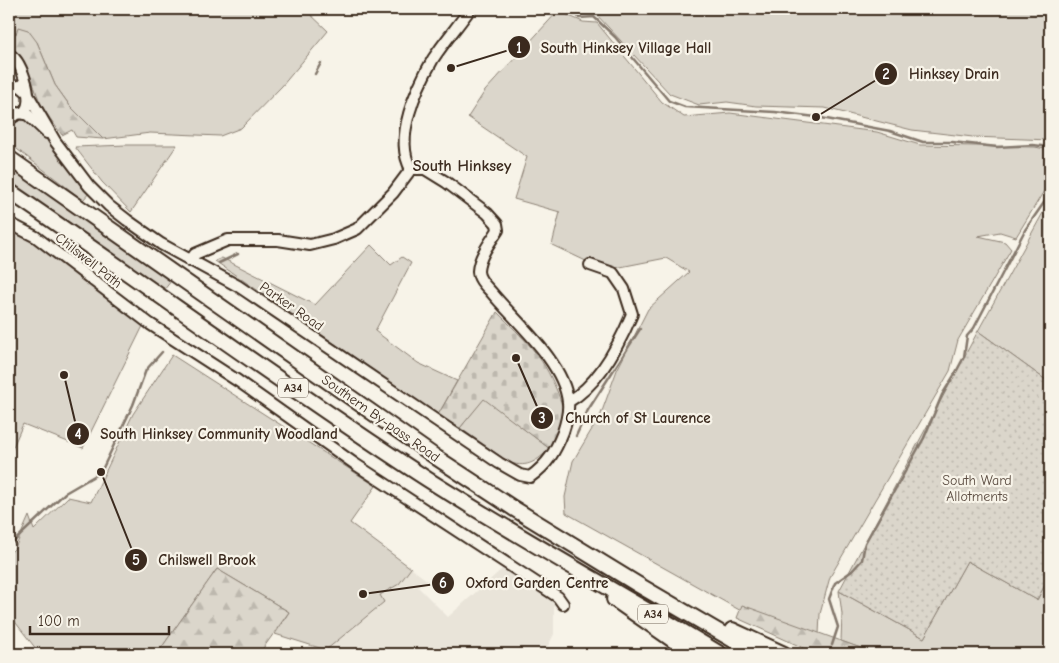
<svg xmlns="http://www.w3.org/2000/svg" width="1059" height="663" font-family="'Comic Neue',sans-serif">
<defs>
<pattern id="forest-firs" width="22" height="20" patternUnits="userSpaceOnUse" patternTransform="scale(1.25)"><rect width="22" height="20" fill="#dbd6cb"/><path d="M5 1l3.5 6h-7zM16 11l3.5 6h-7z" fill="#bdb8ae"/></pattern>
<pattern id="cemetery-stones" width="16" height="16" patternUnits="userSpaceOnUse" patternTransform="scale(1.25)"><rect width="16" height="16" fill="#dbd6cb"/><path d="M2 7V4a2 2 0 0 1 4 0v3zM10 15v-3a2 2 0 0 1 4 0v3z" fill="#bdb8ae"/></pattern>
<pattern id="garden-dots" width="8" height="8" patternUnits="userSpaceOnUse" patternTransform="scale(1.25)"><rect width="8" height="8" fill="#dbd6cb"/><path d="M2 2h.1M6 6h.1" fill="none" stroke="#bdb8ae" stroke-width="1.8" stroke-linecap="round"/></pattern>
</defs>
<rect width="100%" height="100%" fill="#f7f3e8"/>
<filter id="ink" filterUnits="userSpaceOnUse"><feTurbulence type="fractalNoise" baseFrequency=".02" numOctaves="2"/><feDisplacementMap in="SourceGraphic" scale="10" xChannelSelector="R" yChannelSelector="G"/><feConvolveMatrix kernelMatrix="1 2 1 2 8 2 1 2 1" color-interpolation-filters="sRGB"/></filter>
<g filter="url(#ink)">
<polygon fill="#e9e4d9" points="350,522 428,581 418,587 448,617 502,569 554,601 554,634 544,654 330,654 326,650 275,634"/>
<g fill="#dbd6cb" stroke="#8b8074">
<polygon points="9,9 310,9 308,12 328,31 282,86 241,128 220,136 150,133 103,139 70,106 55,85 37,42 9,30"/>
<polygon points="578,9 1050,9 1050,140 973,137 912,130 825,108 756,106 727,102 699,105 670,94 596,14 580,12"/>
<polygon points="558,11 583,22 597,23 662,102 684,117 730,113 877,132 920,145 1035,147 1050,150 1050,181 1016,237 1000,232 978,236 1005,242 1011,249 958,340 950,371 830,577 820,614 818,654 566,513 565,497 573,461 601,414 617,370 648,309 689,272 666,258 605,270 552,245 560,212 514,199 527,157 468,117 485,91"/>
<polygon points="20,119 31,122 37,128 90,192 83,200 9,143 9,128 14,122"/>
<polygon points="126,145 177,145 131,212 102,182 75,147"/>
<polygon points="9,166 171,281 164,290 9,183"/>
<polygon points="1050,200 1050,383 978,331"/>
<polygon points="9,229 27,236 143,326 83,448 23,424 9,456"/>
<polygon points="371,245 391,265 402,257 411,263 375,331 418,363 457,381 438,415 215,261 222,258 315,305"/>
<polygon points="172,355 376,486 350,523 411,568 399,584 380,595 384,602 326,650 275,634 289,612 217,569 157,654 40,654 9,614 9,554 15,548 29,516 34,530 68,497 91,502 133,414"/>
<path d="M484,398L550,449C536,461 529,468 510,463L460,428Z"/>
<polygon points="967,561 1037,600 1050,575 1050,654 877,654 841,641 842,614 839,591 924,638"/>
</g>
<g fill="url(#forest-firs)" stroke="#8b8074">
<path d="M18,27L28,30L37,42L55,85L70,106L103,139L76,137L72,130L62,135C54,124 46,114 40,102C32,83 28,60 9,50V30L16,34Z"/>
<polygon points="217,569 289,612 259,654 157,654"/>
<polygon points="742,605 877,654 817,654 737,618"/>
</g>
<path fill="url(#cemetery-stones)" stroke="#8b8074" d="M497,312C524,339 542,354 557,391C560,399 565,411 563,421C561,430 554,440 550,449L484,399L460,428L438,415Z"/>
<polygon fill="url(#garden-dots)" stroke="#8b8074" points="978,331 1050,383 1050,575 1037,600 967,561 924,638 839,591"/>
<g fill="none" stroke-linecap="round" stroke-linejoin="round">
<g stroke="#84786c" stroke-width="2.5">
<polyline points="575,9 579,18 594,17 615,37 669,101 685,107 775,112 816,117 890,131 923,142 952,142 997,147 1033,145 1050,147"/>
<polyline points="315,74 321,63"/>
<polyline points="219,263 238,254"/>
<polyline points="576,436 588,410 640,329"/>
<polyline points="9,546 65,493 101,472 133,405 146,370 162,352"/>
<polyline points="832,645 838,627 829,599 835,583 852,571 862,560 865,543 924,438 942,395 955,374 964,357 967,336 974,328 1025,230 1050,194"/>
</g>
<g stroke="#3b2a1e" stroke-width="14">
<g id="minor">
<path d="M9,54C9,54 15,58 15,59C25,70 42,124 9,112"/>
<polyline points="9,87 20,86 27,92"/>
<path d="M30,98L55,141L89,186L109,206L127,220L161,244L238,286L499,463L520,475L530,477C548,464 555,452 563,432C566,423 569,411 568,402C564,362 516,322 492,293C487,287 478,280 478,271C479,256 491,241 498,230L497,224L487,213L446,182L425,169H411"/>
<polyline points="21,113 28,115 47,133"/>
<path d="M411,169C393,138 417,87 433,59C444,42 458,26 470,9"/>
<polyline points="9,223 36,237 150,324 238,381 355,464 558,597 563,604"/>
<polyline points="190,261 195,254 228,240 278,240 310,245 334,239 357,229 393,193 411,169"/>
<path d="M568,402C598,385 619,345 632,314L624,289L613,273L590,265"/>
</g>
</g>
<g stroke="#3b2a1e" stroke-width="18">
<g id="highway">
<polyline points="9,117 14,114"/>
<polyline points="9,158 437,458 513,508 637,584 757,654"/>
<path d="M9,191C149,286 285,387 427,479C523,540 623,595 720,654"/>
<polyline points="614,599 693,654"/>
<polyline points="732,630 784,654"/>
</g>
</g>
<use href="#minor" stroke="#f7f3e8" stroke-width="10"/>
<use href="#highway" stroke="#f7f3e8" stroke-width="14"/>
</g>
</g>
<g text-anchor="middle" stroke-width="4.5" stroke-linejoin="round" paint-order="stroke">
<g fill="#f7f3e8" stroke="#73665b" stroke-width="1">
<rect x="278" y="378.5" width="30" height="19" rx="4"/>
<rect x="638" y="604.5" width="30" height="19" rx="4"/>
</g>
<g font-size="12" font-weight="bold" fill="#3b2a1e">
<text x="293" y="392">A34</text>
<text x="653" y="618">A34</text>
</g>
<g font-size="14" fill="#3b2a1e" stroke="#f7f3e8">
<text transform="translate(89 260) rotate(38)" y="5">Chilswell Path</text>
<text transform="translate(292 306) rotate(35)" y="5">Parker Road</text>
<text transform="translate(381 418) rotate(35)" y="5">Southern By-pass Road</text>
</g>
<g font-size="14" fill="#5b4c41" stroke="#f7f3e8">
<text x="977" y="485">South Ward<tspan x="977" dy="16">Allotments</tspan></text>
</g>
<g font-size="16" font-weight="bold" fill="#3b2a1e" stroke="#f7f3e8">
<text x="462" y="171">South Hinksey</text>
</g>
</g>
<path fill="none" stroke="#3b2a1e" stroke-width="2" d="M451 68L519 47M816 117L886 74M516 358L542 418M64 375L78 434M101 472L136 560M363 594L443 583"/>
<g fill="#3b2a1e" stroke="#f7f3e8" stroke-width="2">
<circle cx="451" cy="68" r="5"/>
<circle cx="816" cy="117" r="5"/>
<circle cx="516" cy="358" r="5"/>
<circle cx="64" cy="375" r="5"/>
<circle cx="101" cy="472" r="5"/>
<circle cx="363" cy="594" r="5"/>
<circle cx="519" cy="47" r="12"/>
<circle cx="886" cy="74" r="12"/>
<circle cx="542" cy="418" r="12"/>
<circle cx="78" cy="434" r="12"/>
<circle cx="136" cy="560" r="12"/>
<circle cx="443" cy="583" r="12"/>
</g>
<g font-size="15" text-anchor="middle" font-weight="bold" fill="#fff">
<text x="519" y="53">1</text>
<text x="886" y="79">2</text>
<text x="542" y="423">3</text>
<text x="78" y="439">4</text>
<text x="136" y="565">5</text>
<text x="443" y="588">6</text>
</g>
<g font-size="15" text-anchor="middle" font-weight="bold" fill="#3b2a1e" stroke="#f7f3e8" stroke-width="4.5" stroke-linejoin="round" paint-order="stroke">
<text x="626" y="53">South Hinksey Village Hall</text>
<text x="954" y="79">Hinksey Drain</text>
<text x="638" y="423">Church of St Laurence</text>
<text x="219" y="439">South Hinksey Community Woodland</text>
<text x="207" y="565">Chilswell Brook</text>
<text x="537" y="588">Oxford Garden Centre</text>
</g>
<rect width="1059" height="663" fill="none" stroke="#f7f3e8" stroke-width="30"/>
<rect x="15" y="15" width="1029" height="633" fill="none" stroke="#3b2a1e" stroke-width="2" filter="url(#ink)"/>
<path d="M30 626v8h139v-8" fill="none" stroke="#3b2a1e" stroke-width="2.5"/>
<text x="38" y="626" font-size="15" fill="#3b2a1e" stroke="#f7f3e8" stroke-width="4" paint-order="stroke">100 m</text>
</svg>
